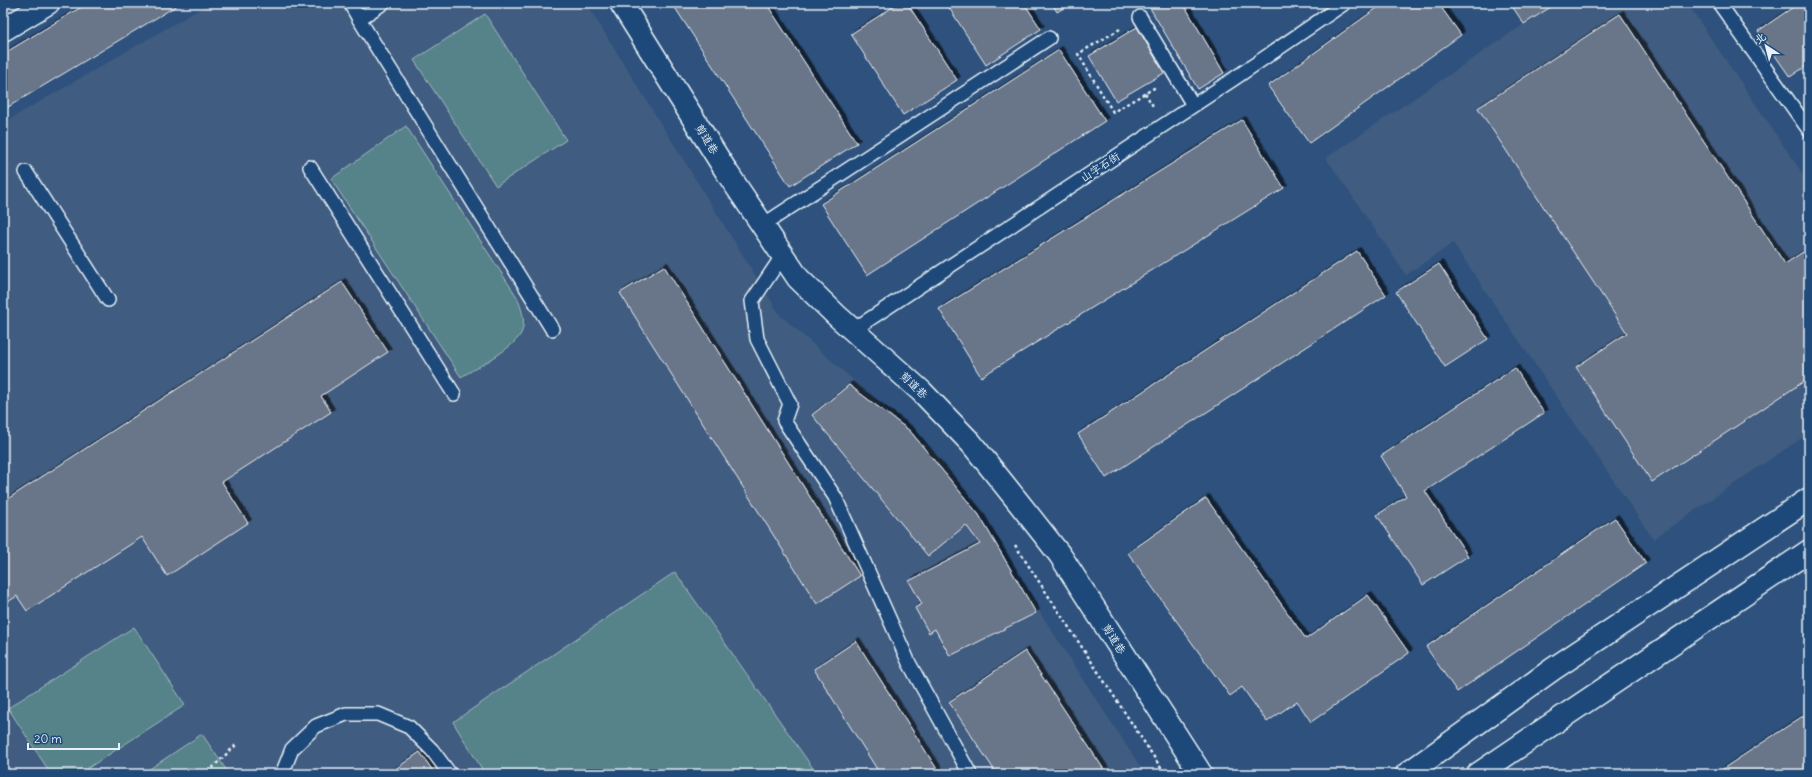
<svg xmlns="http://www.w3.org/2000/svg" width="1812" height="777" font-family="Delius,'LXGW WenKai TC',sans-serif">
<defs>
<filter id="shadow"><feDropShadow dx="3.5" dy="-3.5" stdDeviation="0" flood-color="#0009"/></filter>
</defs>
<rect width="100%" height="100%" fill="#2e527d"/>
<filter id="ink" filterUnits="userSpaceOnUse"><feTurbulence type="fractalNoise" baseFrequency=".025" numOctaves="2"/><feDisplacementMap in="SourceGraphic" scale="8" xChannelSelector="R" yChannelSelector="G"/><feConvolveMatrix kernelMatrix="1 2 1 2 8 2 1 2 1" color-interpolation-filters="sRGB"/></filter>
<g filter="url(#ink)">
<g fill="#405c80">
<polygon points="210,3 586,3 780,315 937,454 1145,774 3,774 3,123"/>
<polygon points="1555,3 1687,3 1809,183 1809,433 1653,539 1453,243 1406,275 1326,158"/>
</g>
<g fill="#578289" stroke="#a0bac0">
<polygon points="485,14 566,140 496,186 414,60"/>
<path d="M406,126L517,297C521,308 526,319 522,331C517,347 476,368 461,377L331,179Z"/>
<polygon points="675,572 817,774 485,774 453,722"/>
<polygon points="134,627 185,705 79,774 51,774 8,708"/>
<polygon points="202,734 229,774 142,774"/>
</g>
<g fill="#697488" stroke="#e8f1f8" filter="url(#shadow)">
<polygon points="88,3 181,3 3,110 3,54"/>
<polygon points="672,3 766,3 857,143 790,186"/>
<polygon points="899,3 907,3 957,80 903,115 851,34"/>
<polygon points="946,3 1024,3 1041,29 986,65"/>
<polygon points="1052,3 1072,3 1057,12"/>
<polygon points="1147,3 1183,3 1224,73 1198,89"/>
<polygon points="1384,3 1438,3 1461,35 1309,143 1268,86"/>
<polygon points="1510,3 1557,3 1524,24"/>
<polygon points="1799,3 1809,3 1809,64 1790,77 1758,31"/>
<polygon points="1620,14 1785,264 1809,248 1809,378 1652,482 1576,367 1627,333 1478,108"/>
<polygon points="1137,27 1164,73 1116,101 1089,56"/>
<polygon points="1059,50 1105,121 867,275 821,204"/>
<polygon points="1242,120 1284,188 981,377 939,309"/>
<polygon points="1357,251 1386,295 1106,478 1078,434"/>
<polygon points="1439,264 1488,339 1445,367 1396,292"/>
<polygon points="664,266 860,576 817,604 620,293"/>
<polygon points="342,282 388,352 321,396 331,412 222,482 248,523 167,576 142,537 27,611 17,596 3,605 3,502"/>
<polygon points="1515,368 1544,413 1425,491 1468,556 1423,585 1377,515 1406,496 1381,456"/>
<polygon points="849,385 910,431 979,515 1036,613 950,656 935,629 929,633 915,608 922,604 909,581 980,544 966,525 928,556 812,415"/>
<polygon points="1206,498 1306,639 1368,595 1409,653 1311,722 1297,701 1267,722 1242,687 1230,696 1128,553"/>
<polygon points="1615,518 1646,563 1457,692 1426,647"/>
<polygon points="856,641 940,774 880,774 814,669"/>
<polygon points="1025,651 1107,774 997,774 949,702"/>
<polygon points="1809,712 1809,774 1715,774"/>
<polygon points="420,752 435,774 388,774"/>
</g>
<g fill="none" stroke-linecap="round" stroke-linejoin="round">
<g stroke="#e8f1f8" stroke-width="16">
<g id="service">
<polyline points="350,3 359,19"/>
<polyline points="383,3 359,19 552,329"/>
<polyline points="1719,3 1809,130"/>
<polyline points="1140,17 1193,105"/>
<polyline points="310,167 454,394"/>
<polyline points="26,172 108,300"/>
<polyline points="763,225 1049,38"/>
<polyline points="783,255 752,301 757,339 790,404 784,421 835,497 909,663 970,774"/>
<polyline points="853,330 1235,78 1345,3"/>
<polyline points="282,774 292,749 316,726 346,714 378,714 409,727 432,750 450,774"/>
</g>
</g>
<g stroke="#e8f1f8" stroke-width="25">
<polyline id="minor" points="3,30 48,3"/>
</g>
<g stroke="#e8f1f8" stroke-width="25">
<polyline id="tertiary" points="621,3 728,174 798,278 836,315 922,392 971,443 1019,503 1060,555 1201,774"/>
</g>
<g stroke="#e8f1f8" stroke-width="25">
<g id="secondary">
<polyline points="1407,774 1553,669 1809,499"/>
<polyline points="1478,774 1809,551"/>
</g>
</g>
<g stroke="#e8f1f8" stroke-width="2.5" stroke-dasharray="3 3" stroke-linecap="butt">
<polyline points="1120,29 1078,54 1113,112 1156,87"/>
<polyline points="1145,93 1153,106"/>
<polyline points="1015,545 1165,774"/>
<polyline points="210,774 214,766 237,744"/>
</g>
<use href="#service" stroke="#1f4a7a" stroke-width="13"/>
<use href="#minor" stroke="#1f4a7a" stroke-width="22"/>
<use href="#tertiary" stroke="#1f4a7a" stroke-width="22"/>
<use href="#secondary" stroke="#1f4a7a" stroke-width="22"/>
</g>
</g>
<g text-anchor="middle" stroke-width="4" stroke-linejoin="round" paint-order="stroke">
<g font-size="11" fill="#e8f1f8" stroke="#1f4a7a">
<text transform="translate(707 139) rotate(58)" y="4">剪道巷</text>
<text transform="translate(1100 167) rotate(-33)" y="4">山字石街</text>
<text transform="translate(914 385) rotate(43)" y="4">剪道巷</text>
<text transform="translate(1114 639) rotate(57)" y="4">剪道巷</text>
</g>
</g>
<rect width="1812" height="777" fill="none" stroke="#1f4a7a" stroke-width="16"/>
<rect x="8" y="8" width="1796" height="761" fill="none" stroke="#e8f1f8" stroke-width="1.5" filter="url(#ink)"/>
<g transform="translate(1766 46) rotate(324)" stroke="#1f4a7a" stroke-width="3" paint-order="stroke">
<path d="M0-3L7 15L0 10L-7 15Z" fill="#e8f1f8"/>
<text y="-6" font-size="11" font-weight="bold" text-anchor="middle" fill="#e8f1f8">北</text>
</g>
<path d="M28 743v6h91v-6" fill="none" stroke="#e8f1f8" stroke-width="2"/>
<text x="34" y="743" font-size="12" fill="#e8f1f8" stroke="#1f4a7a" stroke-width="3" paint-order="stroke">20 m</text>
</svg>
